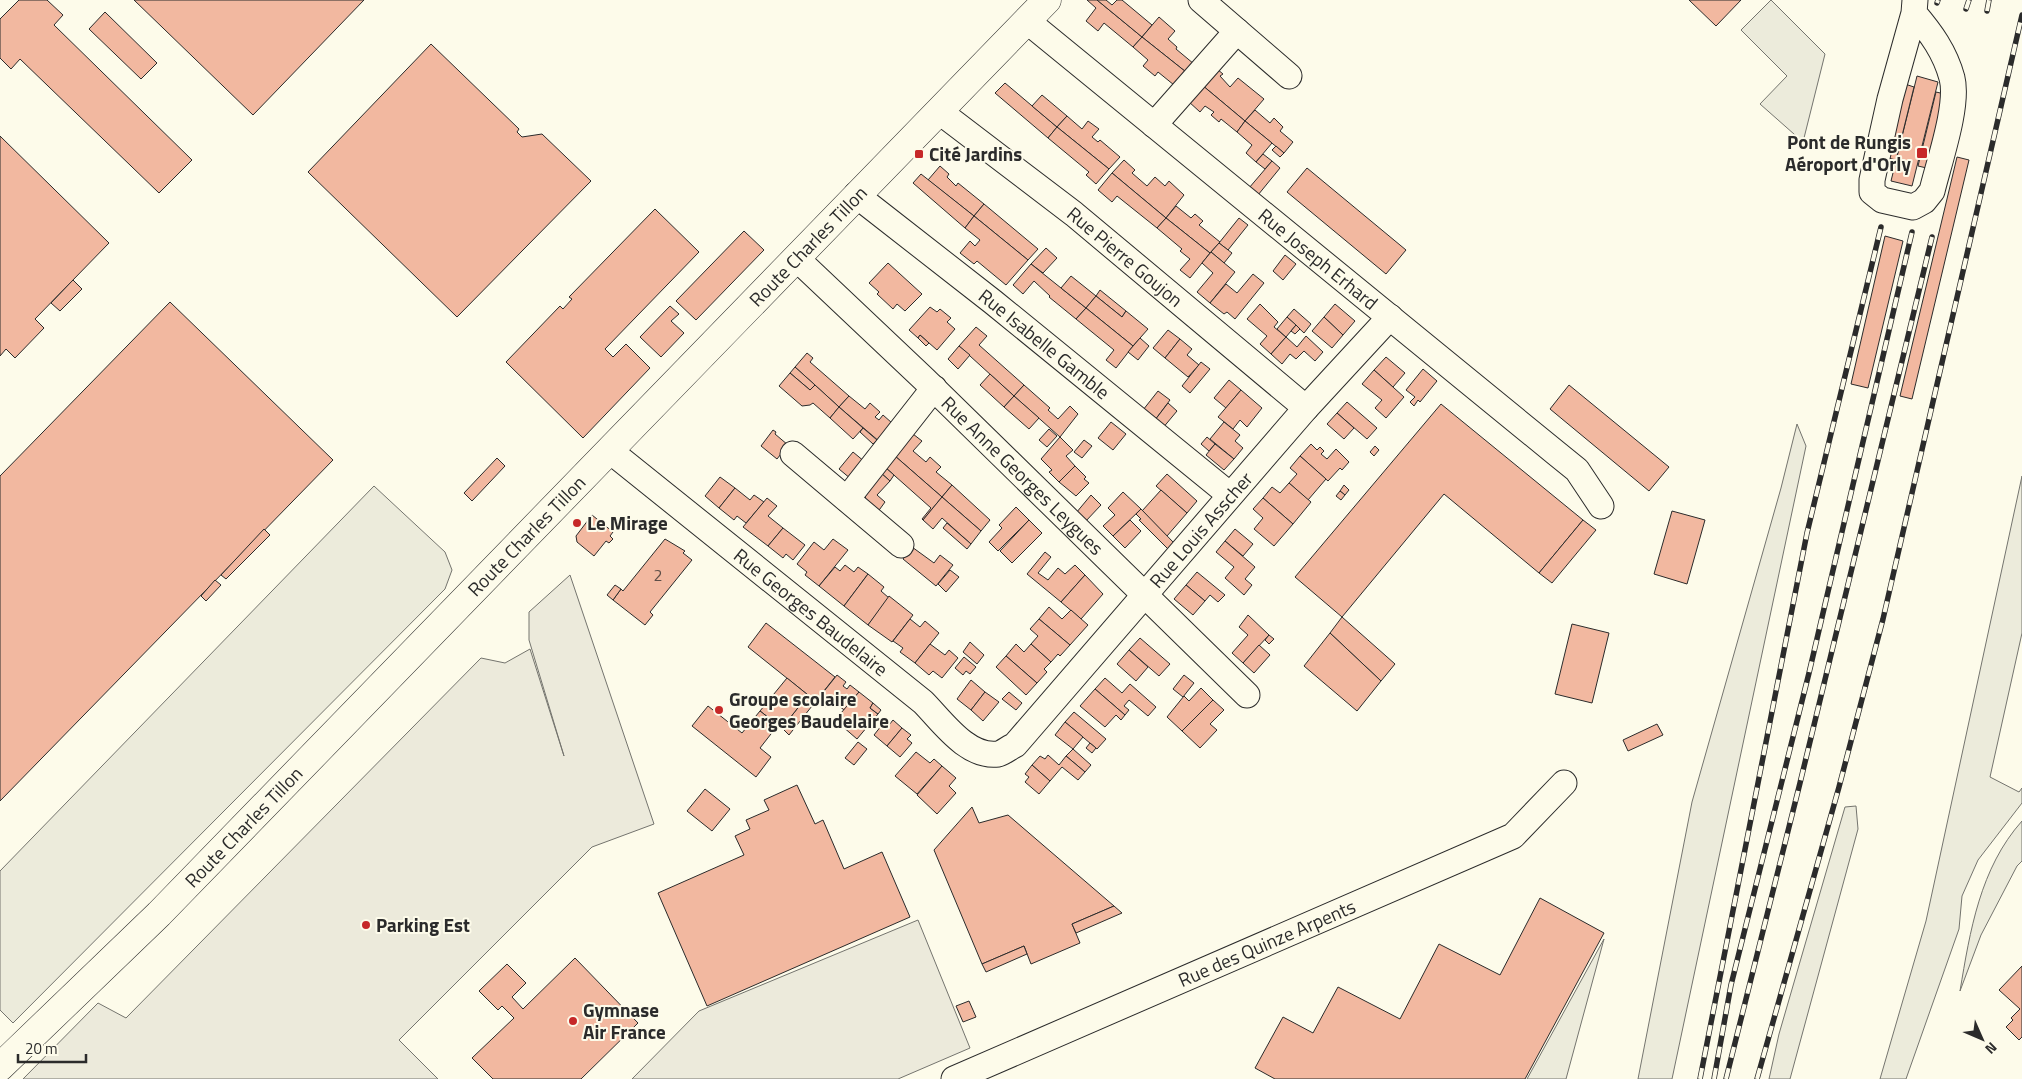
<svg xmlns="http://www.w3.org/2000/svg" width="2022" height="1079" font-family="'Titillium Web',sans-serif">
<rect width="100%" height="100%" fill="#fdfbea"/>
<g fill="#ecebdb" stroke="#74746e">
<polygon points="1771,0 1825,54 1803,142 1760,104 1787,76 1741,30"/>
<polygon points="1797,424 1806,446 1672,1079 1638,1079 1692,802 1781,488"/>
<polygon points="2022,476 2022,633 1990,777 2019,792 2022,788 2022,803 1978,860 1962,896 1959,929 1906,1079 1880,1079 1926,921"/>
<polygon points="374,486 445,552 452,570 445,589 13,1023 0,1010 0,871"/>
<polygon points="1856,806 1858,829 1790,1079 1769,1079 1779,1034 1845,807"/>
<path d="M2022,821V861L2017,866L1981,935L1960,991C1970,931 1980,868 2022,821Z"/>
<polygon points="1604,939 1566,1079 1527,1079"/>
</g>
<g fill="#eceadb" stroke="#74746e">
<polygon points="570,575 654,824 592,847 399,1040 438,1079 23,1079 98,1003 126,1018 481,658 505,663 530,649 564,756 529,640 529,612"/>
<polygon points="918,920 970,1048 898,1079 632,1079 699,1011"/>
</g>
<g fill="#f2b8a0" stroke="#2b2b2b">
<polygon points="19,0 47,0 63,15 54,25 192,160 159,193 20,59 11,69 0,58 0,19"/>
<polygon points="134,0 364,0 253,115"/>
<polygon points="1087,0 1097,0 1142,37 1133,47 1104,23 1098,31 1086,21 1096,8"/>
<polygon points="1097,0 1106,0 1112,5 1117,0 1122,0 1152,25 1142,37"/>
<polygon points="1689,0 1741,0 1716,26"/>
<polygon points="105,12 157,63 141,79 89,29"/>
<polygon points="1159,17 1175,31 1168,39 1177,47 1176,49 1194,64 1186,72 1142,37"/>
<polygon points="1142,37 1186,72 1174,85 1158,72 1155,76 1143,66 1148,60 1133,47"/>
<polygon points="431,44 519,129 517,132 522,137 542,134 591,181 457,317 308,172"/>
<polygon points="1217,69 1223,74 1220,76 1230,87 1238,78 1264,99 1245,121 1202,85"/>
<polygon points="1917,76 1938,82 1912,186 1891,181"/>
<polygon points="1005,83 1057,127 1048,138 995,93"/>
<polygon points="1902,83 1914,87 1896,160 1884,157"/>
<polygon points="1202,85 1245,121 1237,132 1221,119 1219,122 1211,115 1214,112 1205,106 1200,112 1188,101"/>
<polygon points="1936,92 1949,95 1931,169 1918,166"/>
<polygon points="1042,95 1067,116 1057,127 1032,106"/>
<polygon points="1255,110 1270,123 1274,118 1283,127 1280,131 1293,142 1284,153 1245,121"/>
<polygon points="1067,116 1082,129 1088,121 1099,129 1092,137 1098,142 1100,140 1120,157 1109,169 1057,127"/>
<polygon points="1245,121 1272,143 1256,162 1246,153 1252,145 1237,132"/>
<polygon points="1057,127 1109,169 1096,184 1086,175 1089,172 1048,138"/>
<polygon points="0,136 109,243 35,319 44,328 15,358 6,349 0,356"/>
<polygon points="1276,146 1284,153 1280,157 1272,150"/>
<polygon points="1263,154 1272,161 1265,169 1256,162"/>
<polygon points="1957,157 1969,160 1912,399 1900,396"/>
<polygon points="1124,160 1135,170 1132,173 1147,186 1155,177 1165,186 1169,181 1184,195 1166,218 1112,173"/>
<polygon points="1272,161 1280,168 1258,195 1249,188"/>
<polygon points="940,166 949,174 947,177 956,186 958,183 984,204 974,216 928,180"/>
<polygon points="1307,168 1406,250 1386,274 1287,192"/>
<polygon points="1112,173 1166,218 1157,228 1117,196 1112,202 1098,190"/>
<polygon points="921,174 974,216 965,228 913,183"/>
<polygon points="984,204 1038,249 1028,260 974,216"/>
<polygon points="1176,206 1191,218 1195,214 1203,221 1199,225 1220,242 1210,253 1166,218"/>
<polygon points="655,209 699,252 605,349 613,357 626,344 650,368 583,438 506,362 560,306 563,309 572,299 569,297"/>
<polygon points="974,216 1028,260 1006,285 977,261 974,264 960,253 970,241 975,246 980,240 965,228"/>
<polygon points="1166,218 1210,253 1190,278 1180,270 1190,259 1180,251 1182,249 1157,228"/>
<polygon points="1239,218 1248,225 1228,250 1219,243"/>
<polygon points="744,231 764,250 696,320 676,301"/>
<polygon points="1885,236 1903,241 1868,388 1851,384"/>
<polygon points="1219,243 1232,253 1224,263 1211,252"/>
<polygon points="1046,248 1057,258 1043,273 1031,264"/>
<polygon points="1211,252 1235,272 1210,303 1197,292 1213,273 1202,263"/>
<polygon points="1285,255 1296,264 1283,280 1273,271"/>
<polygon points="888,263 922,294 905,311 897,304 893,309 877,294 879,292 869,283"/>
<polygon points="1031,264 1086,308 1076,319 1049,297 1050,296 1034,281 1023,294 1013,285"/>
<polygon points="1253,274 1264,283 1235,319 1227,312 1224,314 1210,303 1226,284 1237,293"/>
<polygon points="1071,276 1096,296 1086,308 1061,288"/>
<polygon points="73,280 82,289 60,311 51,303"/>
<polygon points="1100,290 1126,311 1122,317 1096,296"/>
<polygon points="1096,296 1122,317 1126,311 1148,329 1133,346 1086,308"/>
<polygon points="170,302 333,460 0,801 0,476"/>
<polygon points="1260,304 1278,322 1274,327 1286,337 1271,354 1260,344 1267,336 1247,319"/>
<polygon points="1335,304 1355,321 1343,335 1324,317"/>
<polygon points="670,306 679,314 671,321 684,333 661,357 640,337"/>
<polygon points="930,307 937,312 940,309 951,318 947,322 955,329 937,350 920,335 918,338 909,330"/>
<polygon points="1086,308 1133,346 1116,368 1106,360 1114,350 1076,319"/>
<polygon points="1294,309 1311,324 1304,333 1287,317"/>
<polygon points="1287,317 1296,325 1286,337 1277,329"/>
<polygon points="1324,317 1343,335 1332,348 1312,331"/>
<polygon points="1296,325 1300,329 1295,334 1291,331"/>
<polygon points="976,327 987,336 979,345 1024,385 1014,396 959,346"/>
<polygon points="1168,330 1180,339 1165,358 1153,348"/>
<polygon points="920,335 929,343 926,346 918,338"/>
<polygon points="1306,336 1323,352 1315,361 1304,351 1296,359 1290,354 1282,364 1271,354 1286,337 1297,347"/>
<polygon points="1140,338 1149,346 1138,360 1128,352"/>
<polygon points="1180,339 1192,349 1187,355 1199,365 1188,377 1165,358"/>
<polygon points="959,346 970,355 958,369 948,359"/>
<polygon points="807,353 813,358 810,362 849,396 839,407 795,367"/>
<polygon points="1386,357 1405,373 1393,387 1374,370"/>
<polygon points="1201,362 1210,369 1190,393 1182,386"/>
<polygon points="795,367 815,385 810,390 790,373"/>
<polygon points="1423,369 1437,381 1420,402 1418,400 1414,406 1410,402 1415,397 1406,390"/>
<polygon points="1374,370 1404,397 1386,418 1375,408 1382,400 1362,384"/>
<polygon points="790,373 810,390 815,385 839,407 830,418 813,403 810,405 802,406 779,386"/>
<polygon points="990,374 1014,396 1004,407 980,385"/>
<polygon points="1229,380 1241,390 1226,408 1214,398"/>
<polygon points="1024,385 1050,408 1048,410 1058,419 1070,406 1078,414 1060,437 1014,396"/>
<polygon points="1569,385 1669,467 1649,491 1550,409"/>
<polygon points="1241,390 1262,408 1247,427 1240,420 1233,429 1218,417"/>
<polygon points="1158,391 1170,400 1155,420 1143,410"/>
<polygon points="849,396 865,409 870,403 880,412 875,417 879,420 883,415 892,423 880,442 839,407"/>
<polygon points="1014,396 1039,418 1029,429 1004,407"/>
<polygon points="1347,402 1377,428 1367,439 1337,413"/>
<polygon points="1168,403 1177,411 1162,429 1155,420"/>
<polygon points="1441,404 1583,520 1539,573 1444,494 1342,617 1295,577"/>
<polygon points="839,407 863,428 853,439 830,418"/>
<polygon points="1337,413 1354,428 1344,439 1327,424"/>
<polygon points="1111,422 1126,434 1113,450 1098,438"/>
<polygon points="1224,422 1240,435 1235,441 1243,448 1234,459 1210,439"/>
<polygon points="863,428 877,440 873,444 860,432"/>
<polygon points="1049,429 1057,436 1047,447 1039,440"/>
<polygon points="773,430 776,432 775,434 788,445 777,459 761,446"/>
<polygon points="913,434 922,441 913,451 926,462 930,457 941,467 936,472 952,485 942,497 895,456"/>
<polygon points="1060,437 1073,450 1066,456 1075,466 1059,482 1049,472 1052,470 1041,459"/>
<polygon points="1207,437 1215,444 1209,451 1201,444"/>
<polygon points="1084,440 1092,446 1082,458 1074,452"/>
<polygon points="1215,444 1234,459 1224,470 1206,455"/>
<polygon points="1311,444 1317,450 1320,447 1324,451 1321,454 1327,459 1336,449 1349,462 1342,470 1340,468 1328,481 1300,456"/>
<polygon points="1375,446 1379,450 1374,456 1370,452"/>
<polygon points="853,452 865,462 851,479 839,469"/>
<polygon points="895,456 942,497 923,520 922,519 931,508 886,468"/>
<polygon points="1300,456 1326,479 1308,500 1289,483 1297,474 1290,468"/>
<polygon points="497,458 505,466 472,501 464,493"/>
<polygon points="1075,466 1086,477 1084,479 1089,483 1076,496 1059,482"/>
<polygon points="886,468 894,475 890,481 881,473"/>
<polygon points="881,473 890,481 877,495 885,502 877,513 866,504 865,493"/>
<polygon points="1167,474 1197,501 1187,513 1156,486"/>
<polygon points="720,477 735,488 719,508 705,496"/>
<polygon points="1289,483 1311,502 1293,524 1263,498 1272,487 1280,493"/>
<polygon points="952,485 990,520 981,531 942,497"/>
<polygon points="1344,485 1349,490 1345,495 1340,491"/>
<polygon points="735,488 750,500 754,495 764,502 746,523 737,516 734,520 719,508"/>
<polygon points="1161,490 1187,513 1167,536 1142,511"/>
<polygon points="1340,491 1345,495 1341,500 1336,496"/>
<polygon points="1123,492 1141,509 1113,536 1103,526 1115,515 1108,508"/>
<polygon points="1091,495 1101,505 1085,522 1076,513"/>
<polygon points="942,497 981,531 971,544 942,518 933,529 923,520"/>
<polygon points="767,498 777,506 768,516 783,528 768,546 743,527"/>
<polygon points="1263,498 1293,524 1274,546 1254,529 1263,518 1253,509"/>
<polygon points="1016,507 1029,520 998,551 989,542 1002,528 999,525"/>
<polygon points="1141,509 1174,543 1169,550 1139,520 1141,519 1136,514"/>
<polygon points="1672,511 1705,520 1687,584 1654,574"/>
<polygon points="592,515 613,532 610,536 613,539 609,543 606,541 594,556 577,542 576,536"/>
<polygon points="1029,520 1042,533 1012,563 1000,551"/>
<polygon points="1130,520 1141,531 1125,548 1113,536"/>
<polygon points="1583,520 1596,530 1552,583 1539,573"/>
<polygon points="947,523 971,544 967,549 943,528"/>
<polygon points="783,528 805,545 793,560 786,554 783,558 768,546"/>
<polygon points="264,529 270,535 226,579 221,575"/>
<polygon points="1235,529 1253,544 1243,556 1225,541"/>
<polygon points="665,539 685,551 683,553 692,560 650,612 653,615 645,625 613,600 621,589 623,591"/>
<polygon points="833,539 848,550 819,586 805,575 807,572 797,564 814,542 824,550"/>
<polygon points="1225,541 1255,567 1245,579 1252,585 1244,595 1225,578 1234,567 1216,552"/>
<polygon points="912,547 934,563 940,555 953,565 936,586 903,559"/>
<polygon points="1045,552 1051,557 1038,573 1048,580 1058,568 1065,574 1075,565 1085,575 1061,602 1027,574"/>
<polygon points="845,565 854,572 858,567 868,574 844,606 819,586 835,567 840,571"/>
<polygon points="950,570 959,577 946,592 938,584"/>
<polygon points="1197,572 1225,595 1218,602 1210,595 1205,601 1186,585"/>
<polygon points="868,574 884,587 881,591 889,598 868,625 844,606"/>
<polygon points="1085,575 1103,594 1081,619 1061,602"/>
<polygon points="215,580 221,585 206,601 201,596"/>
<polygon points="615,585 621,589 613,600 607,595"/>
<polygon points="1186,585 1205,601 1193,615 1174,599"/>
<polygon points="889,596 913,615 892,642 868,625"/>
<polygon points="1049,607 1062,619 1071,610 1088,625 1070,645 1039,619"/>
<polygon points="1248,615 1269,635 1243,663 1232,653 1248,635 1239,627"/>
<polygon points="1342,617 1395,664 1381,681 1330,633"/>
<polygon points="910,619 920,627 925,621 939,633 915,663 900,652 903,648 893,641"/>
<polygon points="1039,619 1070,645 1060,656 1058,654 1051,662 1031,644 1038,636 1030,629"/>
<polygon points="766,623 835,677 789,735 782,728 808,695 748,647"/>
<polygon points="1572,624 1609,633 1592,703 1555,694"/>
<polygon points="1330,633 1381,681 1357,711 1304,666"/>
<polygon points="1269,635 1274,639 1269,644 1265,640"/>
<polygon points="1140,638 1170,664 1159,676 1129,650"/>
<polygon points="970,642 984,655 977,664 963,652"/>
<polygon points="930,644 945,655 949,650 958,658 942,678 933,671 929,675 915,663"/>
<polygon points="1016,644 1024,652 1031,644 1051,662 1044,669 1047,672 1037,683 1006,656"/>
<polygon points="1259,645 1270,655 1254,673 1243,663"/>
<polygon points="1129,650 1148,667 1136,681 1117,664"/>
<polygon points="1006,656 1037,683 1026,695 996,667"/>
<polygon points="964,657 976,667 970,674 966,671 963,675 955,668"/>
<polygon points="837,675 846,682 843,686 847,689 850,685 859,692 844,710 832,700 826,707 817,700"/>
<polygon points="1184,675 1194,683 1183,697 1173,689"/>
<polygon points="787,678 808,695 782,728 760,711"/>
<polygon points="1105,678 1122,693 1130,684 1156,707 1148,716 1129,700 1124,706 1129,710 1125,715 1095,689"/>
<polygon points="971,680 985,692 971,710 957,699"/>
<polygon points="1201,688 1213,700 1182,731 1167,717 1184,696 1189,701"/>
<polygon points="1095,689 1125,715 1121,720 1116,715 1105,727 1080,706"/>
<polygon points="859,692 873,703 870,708 878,714 857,739 835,720"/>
<polygon points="985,692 999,702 983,721 971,710"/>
<polygon points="1009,692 1022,703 1016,710 1002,699"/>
<polygon points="1213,700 1224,710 1210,724 1217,730 1200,748 1182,731"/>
<polygon points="873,703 881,710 878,714 870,708"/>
<polygon points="708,706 742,733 760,711 778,725 760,748 771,757 756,777 692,726"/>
<polygon points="1074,712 1106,739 1097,749 1065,722"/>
<polygon points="893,720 902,728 887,746 874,735 885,721 889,725"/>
<polygon points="1065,722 1083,737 1073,749 1055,735"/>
<polygon points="1657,724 1663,735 1628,751 1623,740"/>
<polygon points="902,728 911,735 907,739 912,743 900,757 887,746"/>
<polygon points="858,742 867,749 854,765 845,758"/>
<polygon points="1090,743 1096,748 1092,753 1086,748"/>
<polygon points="1073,749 1091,765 1085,772 1066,756"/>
<polygon points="916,752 930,763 934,759 942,766 917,794 895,776"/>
<polygon points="1048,755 1059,765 1066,756 1085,772 1078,780 1062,767 1050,781 1032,765 1040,756 1045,759"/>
<polygon points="1032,765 1050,781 1039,794 1025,782 1029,777 1025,774"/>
<polygon points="942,766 956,778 949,786 956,793 937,814 917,795"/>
<polygon points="797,785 815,824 823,820 844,869 882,852 910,917 707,1006 658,893 744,855 735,836 750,829 746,820 769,810 764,800"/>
<polygon points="705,789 730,809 712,831 687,811"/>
<polygon points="972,807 979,823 1008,815 1114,906 1072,924 1080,943 1031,964 1024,946 982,964 934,850"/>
<polygon points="1540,898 1604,933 1525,1079 1275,1079 1255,1068 1283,1017 1313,1033 1338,987 1400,1019 1439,944 1500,975"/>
<polygon points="1114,906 1122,913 1076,933 1072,924"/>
<polygon points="1024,946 1027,954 986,972 982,964"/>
<polygon points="575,958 638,1023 581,1079 493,1079 472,1058 514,1018 502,1006 498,1010 479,991 507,964 526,983 512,997 523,1009"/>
<polygon points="2022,966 2022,1037 2019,1040 2006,1027 2013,1020 2011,1018 2020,1009 1999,990"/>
<polygon points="969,1001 976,1017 963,1022 956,1006"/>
</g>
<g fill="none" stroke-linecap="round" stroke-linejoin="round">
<g stroke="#2b2b2b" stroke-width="27">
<g id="minor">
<polyline points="1201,0 1289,76"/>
<path d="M1914,13C1931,33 1945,52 1952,78C1959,105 1939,162 1932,191L1924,201L1913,207L1882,200L1872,192V180L1890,99L1914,13L1915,0"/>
<path id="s1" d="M1027,21L1556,453L1577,470L1601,506"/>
<path id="s2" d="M940,112L1074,214L1306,408"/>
<polyline points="1154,125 1237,31"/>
<path id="s3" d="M856,195L993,302L1230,495"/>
<path id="s4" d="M796,258L924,379L1247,695"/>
<path id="s5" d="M609,450L923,702C942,721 967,758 998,754C1003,753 1010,747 1015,745L1306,408L1390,317"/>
<polyline points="793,454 901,545"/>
<polyline points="847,499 934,388"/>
<path id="s6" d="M954,1079L1513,836L1564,783"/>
</g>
</g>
<g stroke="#2b2b2b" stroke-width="29">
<g id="major">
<path id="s7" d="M0,1067L159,914L1047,0"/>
</g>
</g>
<use href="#minor" stroke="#fdfbea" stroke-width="25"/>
<use href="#major" stroke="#fdfbea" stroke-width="28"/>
<g stroke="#2b2b2b" stroke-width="5.5">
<g id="rail">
<polyline points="1937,3 1938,0"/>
<polyline points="1966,9 1969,0"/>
<polyline points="1987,11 1989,0"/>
<polyline points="1700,1079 1807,533 1881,227"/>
<polyline points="1714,1079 1731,985 1809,673 1912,232"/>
<polyline points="1726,1079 1800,783 1932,237"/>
<polyline points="1757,1079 1839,787 1883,619 2022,15"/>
</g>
</g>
<use href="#rail" stroke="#fdfbea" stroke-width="4" stroke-dasharray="11" stroke-linecap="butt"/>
</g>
<g fill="#c62828" stroke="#fdfbea" stroke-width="2">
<rect x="1916" y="147" width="12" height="12" rx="2.5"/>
<rect x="914" y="149" width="10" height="10" rx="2.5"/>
<circle cx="577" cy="523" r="5"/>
<circle cx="719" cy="710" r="5"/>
<circle cx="366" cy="925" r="5"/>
<circle cx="573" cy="1021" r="5"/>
</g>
<g text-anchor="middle" stroke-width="4" stroke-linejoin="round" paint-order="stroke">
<g font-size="16" fill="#5d4e48">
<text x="658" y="581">2</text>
</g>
<g font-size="19" font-weight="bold" fill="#2b2b2b" stroke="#fdfbea" text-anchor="start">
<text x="1911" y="149" text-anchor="end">Pont de Rungis<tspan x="1911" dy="22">Aéroport d'Orly</tspan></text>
<text x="929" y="161">Cité Jardins</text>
<text x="587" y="530">Le Mirage</text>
<text x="729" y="706">Groupe scolaire<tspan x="729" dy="22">Georges Baudelaire</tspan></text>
<text x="376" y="932">Parking Est</text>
<text x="583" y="1017">Gymnase<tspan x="583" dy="22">Air France</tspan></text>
</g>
<g font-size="19" fill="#2b2b2b" stroke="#fdfbea">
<text dy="7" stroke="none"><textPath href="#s7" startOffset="1152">Route Charles Tillon</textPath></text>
<text dy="7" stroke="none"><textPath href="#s2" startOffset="235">Rue Pierre Goujon</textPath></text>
<text dy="7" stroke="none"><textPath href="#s1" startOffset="376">Rue Joseph Erhard</textPath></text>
<text dy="7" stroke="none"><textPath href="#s3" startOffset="240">Rue Isabelle Gamble</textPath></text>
<text dy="7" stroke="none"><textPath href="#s4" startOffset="314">Rue Anne Georges Leygues</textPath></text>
<text dy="7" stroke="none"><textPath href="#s5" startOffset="801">Rue Louis Asscher</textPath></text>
<text dy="7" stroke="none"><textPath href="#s7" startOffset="748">Route Charles Tillon</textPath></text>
<text dy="7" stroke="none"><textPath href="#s5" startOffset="259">Rue Georges Baudelaire</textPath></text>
<text dy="7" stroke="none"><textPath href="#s7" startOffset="342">Route Charles Tillon</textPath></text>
<text dy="7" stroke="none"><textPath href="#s6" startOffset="341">Rue des Quinze Arpents</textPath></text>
</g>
</g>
<g transform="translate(1982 1039) rotate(135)" stroke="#fdfbea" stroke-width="4" paint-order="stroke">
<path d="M0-4L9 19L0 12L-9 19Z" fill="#2b2b2b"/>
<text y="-8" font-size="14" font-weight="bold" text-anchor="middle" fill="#2b2b2b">N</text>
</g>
<path d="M18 1054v8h68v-8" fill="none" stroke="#2b2b2b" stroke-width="2.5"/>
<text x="25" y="1054" font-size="15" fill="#2b2b2b" stroke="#fdfbea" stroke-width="4" paint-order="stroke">20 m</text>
</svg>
